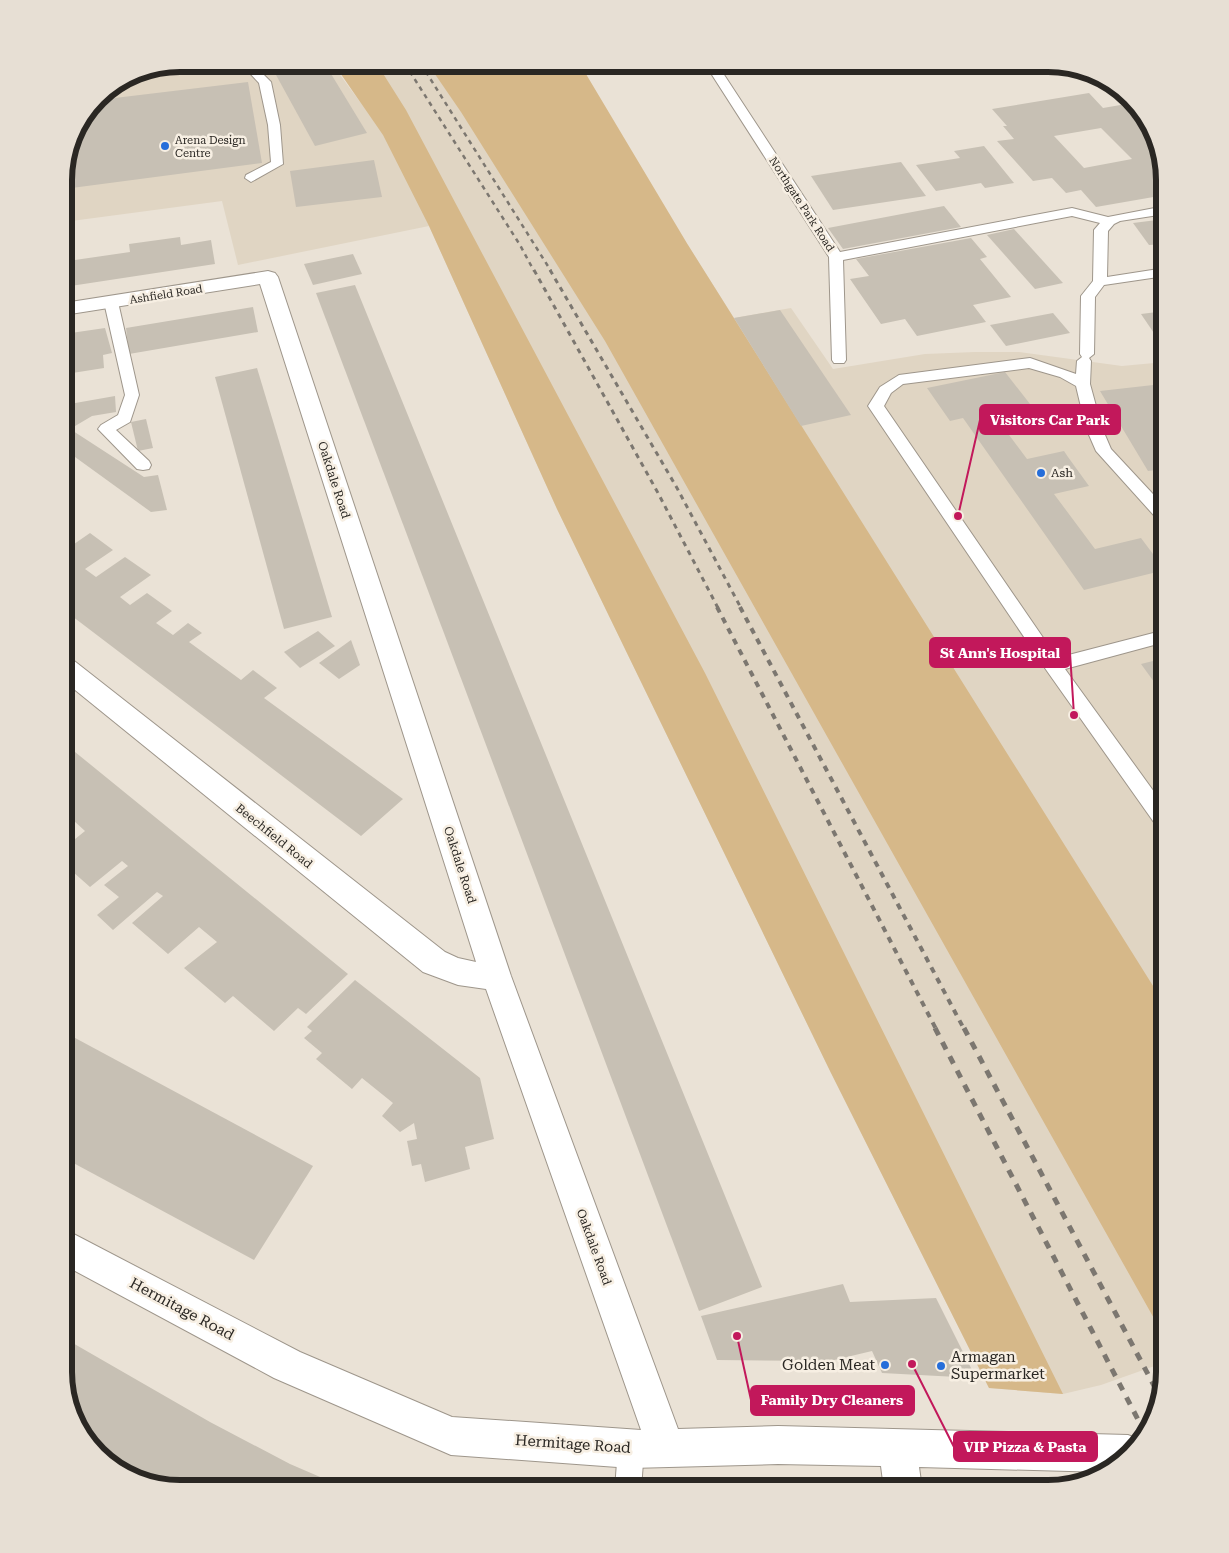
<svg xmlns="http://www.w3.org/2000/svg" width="1229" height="1553" font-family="'Roboto Serif',serif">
<rect width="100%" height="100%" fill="#eae2d6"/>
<polygon fill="#e0d5c3" points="181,64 332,64 360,102 334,64 504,64 688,245 734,318 791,308 833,369 925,354 975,352 1019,352 1122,366 1165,362 1165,1365 1163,1363 1101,1385 1063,1394 989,1388 831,1073 557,509 429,226 238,265 222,201 64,222 64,173 76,129 103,93 136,73"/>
<g fill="#d6b889">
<polygon points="334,64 377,64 406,110 705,673 1063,1394 989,1388 831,1073 557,509 429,226 383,135"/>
<polygon points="428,64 580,64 688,245 1165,1005 1165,1338 605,341 461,112"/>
</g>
<g fill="#c7c0b4" fill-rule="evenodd">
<polygon points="270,64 325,64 367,133 315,146"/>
<polygon points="248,82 262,163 64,189 64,173 76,129 98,100"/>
<path d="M1089,93L1103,108L1132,103L1146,116L1147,119L1140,120L1150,131L1165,181V195L1096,207L1081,190L1066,193L1052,178L1033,181L997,141L1014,139L1003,126H1007L992,109ZM1101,128L1132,159L1084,168L1054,136Z"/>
<polygon points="984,146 1014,183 985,188 981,183 936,191 916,165 960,158 954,151"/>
<polygon points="374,160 382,197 296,207 290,171"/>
<polygon points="901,162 926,196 833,210 811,176"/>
<polygon points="944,206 961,227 843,249 828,228"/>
<polygon points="1165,219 1165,244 1149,245 1133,223"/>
<polygon points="1014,229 1063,283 1035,289 987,235"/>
<polygon points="180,237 181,245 211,240 215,264 64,287 64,253 67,252 68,261 130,252 129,244"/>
<polygon points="971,238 987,257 980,259 1011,297 973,305 986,322 917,336 905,319 881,324 850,279 869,276 856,259"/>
<polygon points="353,254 362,274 313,285 304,264"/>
<polygon points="355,285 762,1287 699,1311 316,293"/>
<polygon points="253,307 258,332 129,354 126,328"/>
<polygon points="780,310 851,415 801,426 734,318"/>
<polygon points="1165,311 1165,348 1164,348 1141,314"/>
<polygon points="1053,313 1070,333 1006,346 990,325"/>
<polygon points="105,328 112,353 103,355 104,368 66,374 64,334"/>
<polygon points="257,368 332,617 284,629 215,377"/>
<polygon points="1005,372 1030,404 992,412 1027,459 1064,451 1068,457 1089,486 1054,494 1095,549 1141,538 1165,570 1084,590 963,418 950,421 927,388"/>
<polygon points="1162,384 1165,389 1165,469 1148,471 1100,391"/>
<polygon points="115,396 116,412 92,416 70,429 144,477 158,475 167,510 151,512 64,449 64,405"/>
<polygon points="146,419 153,448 138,451 131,422"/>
<polygon points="90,533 113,550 85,569 96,577 125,557 151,575 120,597 130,605 147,593 172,611 156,623 173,635 188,623 202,633 189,642 241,680 253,670 277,688 264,698 403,799 361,836 64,610 64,551"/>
<polygon points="318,631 335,646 300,668 284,652"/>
<polygon points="351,640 360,665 339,679 319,663"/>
<polygon points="1165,658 1165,697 1141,664"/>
<polygon points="64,743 348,974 306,1014 298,1008 274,1031 233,996 225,1003 184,968 217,942 199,927 168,954 132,923 163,896 157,892 113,930 97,915 119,897 104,885 128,866 122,861 90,887 64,864 64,848 85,831 73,820 64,828"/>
<polygon points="355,980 480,1078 494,1139 465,1147 470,1169 425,1182 421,1164 412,1166 407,1141 417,1139 414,1123 400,1132 382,1116 393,1103 362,1078 352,1089 316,1059 322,1053 304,1038 312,1031 307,1027"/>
<polygon points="64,1032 313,1166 254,1260 64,1158"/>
<polygon points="843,1284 850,1302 936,1298 976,1378 882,1373 872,1351 830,1361 717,1360 701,1316"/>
<polygon points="64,1338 210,1422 290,1464 348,1489 181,1489 123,1474 83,1437 64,1372"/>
</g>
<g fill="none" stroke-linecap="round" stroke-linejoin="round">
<g stroke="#9e968b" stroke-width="2">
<g id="service">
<polygon points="245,64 253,64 271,82 280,125 283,164 251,182 245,178 246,175 271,162 268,125 259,83 245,68 243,66"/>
<polygon points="705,64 717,64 840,252 1072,208 1108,217 1165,206 1165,214 1120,221 1114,224 1108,231 1107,277 1165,268 1165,276 1104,285 1095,297 1094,354 1089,358 1091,361 1090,384 1102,428 1111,449 1165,507 1165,523 1159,521 1096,451 1086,428 1076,386 1060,377 1029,368 903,384 891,393 884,406 1057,658 1165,630 1165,642 1065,669 1165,807 1165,830 1158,828 1047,671 868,406 880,387 899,375 1030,358 1076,374 1077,361 1082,357 1080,354 1081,296 1093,281 1094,230 1100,223 1072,216 843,260 846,360 844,363 834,363 832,360 829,257"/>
<polygon points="111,298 118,302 139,395 130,422 116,430 149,461 151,465 149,469 143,470 137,469 98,429 101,425 118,415 125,395 104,302"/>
<polygon points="631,1436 640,1440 644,1449 641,1489 615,1489 618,1449 622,1440"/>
</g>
</g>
<g stroke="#9e968b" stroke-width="2">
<polygon id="minor" points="268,271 275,273 278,277 511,976 678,1429 778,1426 1128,1435 1140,1440 1113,1470 1105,1472 919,1467 922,1489 884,1489 881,1466 778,1464 631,1468 451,1455 274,1378 64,1265 64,1229 300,1352 452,1417 641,1430 486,989 458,985 423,972 64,681 64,657 73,660 445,952 458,958 476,962 260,284 64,315 64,303"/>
</g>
<use href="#service" fill="#fff" fill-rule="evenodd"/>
<use href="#minor" fill="#fff" fill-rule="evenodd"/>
<g stroke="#7c7770" stroke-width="2.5" stroke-dasharray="4.5 4.5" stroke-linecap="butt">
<polyline points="405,64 520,245 534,271"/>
<polyline points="421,64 551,271"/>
</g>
<g stroke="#7c7770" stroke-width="3" stroke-dasharray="5 5" stroke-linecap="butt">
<polyline points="534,270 658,493 718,608"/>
<polyline points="550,270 677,488 741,608"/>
</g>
<g stroke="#7c7770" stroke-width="4" stroke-dasharray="6 6" stroke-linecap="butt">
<polyline points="717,607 936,1029"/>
<polyline points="740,607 964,1029"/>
</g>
<g stroke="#7c7770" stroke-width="5" stroke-dasharray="8 8" stroke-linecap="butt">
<polyline points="935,1028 1146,1435"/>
<polyline points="964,1028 1159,1395"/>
</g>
</g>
<g fill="#266eda" stroke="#f7efe3" stroke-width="2">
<circle cx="165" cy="146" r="5"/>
<circle cx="1041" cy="473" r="5"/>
<circle cx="885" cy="1365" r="5"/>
<circle cx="941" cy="1366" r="5"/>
</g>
<g text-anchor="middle" stroke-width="5" stroke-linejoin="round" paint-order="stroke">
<g font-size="11" fill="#2a2723" stroke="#f7efe3" text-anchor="start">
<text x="175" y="144">Arena Design<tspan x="175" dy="13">Centre</tspan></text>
</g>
<g font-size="11" fill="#2a2723" stroke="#f7efe3">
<text transform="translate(802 204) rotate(57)" y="4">Northgate Park Road</text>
<text transform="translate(166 294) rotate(-9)" y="4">Ashfield Road</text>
</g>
<g font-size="12" fill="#2a2723" stroke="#f7efe3" text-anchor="start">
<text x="1051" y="477">Ash</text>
</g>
<g font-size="12" fill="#2a2723" stroke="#f7efe3">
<text transform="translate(334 480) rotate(72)" y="4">Oakdale Road</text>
<text transform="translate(274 836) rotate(39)" y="4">Beechfield Road</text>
<text transform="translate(460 865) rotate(72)" y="4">Oakdale Road</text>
<text transform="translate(594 1247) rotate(70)" y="4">Oakdale Road</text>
</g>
<g font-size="15" fill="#2a2723" stroke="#f7efe3">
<text transform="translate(182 1309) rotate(28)" y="5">Hermitage Road</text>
<text transform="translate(573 1444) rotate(4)" y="5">Hermitage Road</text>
</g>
<g font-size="15" fill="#2a2723" stroke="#f7efe3" text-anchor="start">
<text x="951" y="1362">Armagan<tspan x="951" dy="17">Supermarket</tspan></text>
<text x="875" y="1370" text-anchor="end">Golden Meat</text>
</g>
</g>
<path d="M0 0H1229V1553H0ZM180 72H1048A108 108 0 0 1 1156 180V1372A108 108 0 0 1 1048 1480H180A108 108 0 0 1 72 1372V180A108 108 0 0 1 180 72Z" fill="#e7dfd4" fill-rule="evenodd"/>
<path fill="none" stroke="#2a2723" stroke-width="6" d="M180 72H1048A108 108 0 0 1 1156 180V1372A108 108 0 0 1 1048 1480H180A108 108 0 0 1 72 1372V180A108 108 0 0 1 180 72Z"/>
<path fill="none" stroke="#c2185b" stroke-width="2" d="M958 516L980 420M1074 715L1070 653M737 1336L751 1400M912 1364L954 1447"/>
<g fill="#c2185b" stroke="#f7efe3" stroke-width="2">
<circle cx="958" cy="516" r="5"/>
<circle cx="1074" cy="715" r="5"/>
<circle cx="737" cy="1336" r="5"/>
<circle cx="912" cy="1364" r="5"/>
</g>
<g fill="#c2185b" stroke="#c2185b" stroke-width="2">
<rect x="980" y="405" width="140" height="29" rx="5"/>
<rect x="930" y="638" width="140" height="29" rx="5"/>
<rect x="751" y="1386" width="163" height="29" rx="5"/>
<rect x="954" y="1432" width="143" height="29" rx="5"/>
</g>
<g font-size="14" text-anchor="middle" font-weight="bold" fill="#fff">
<text x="1050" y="425">Visitors Car Park</text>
<text x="1000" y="658">St Ann's Hospital</text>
<text x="832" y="1405">Family Dry Cleaners</text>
<text x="1025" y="1452">VIP Pizza &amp; Pasta</text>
</g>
</svg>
